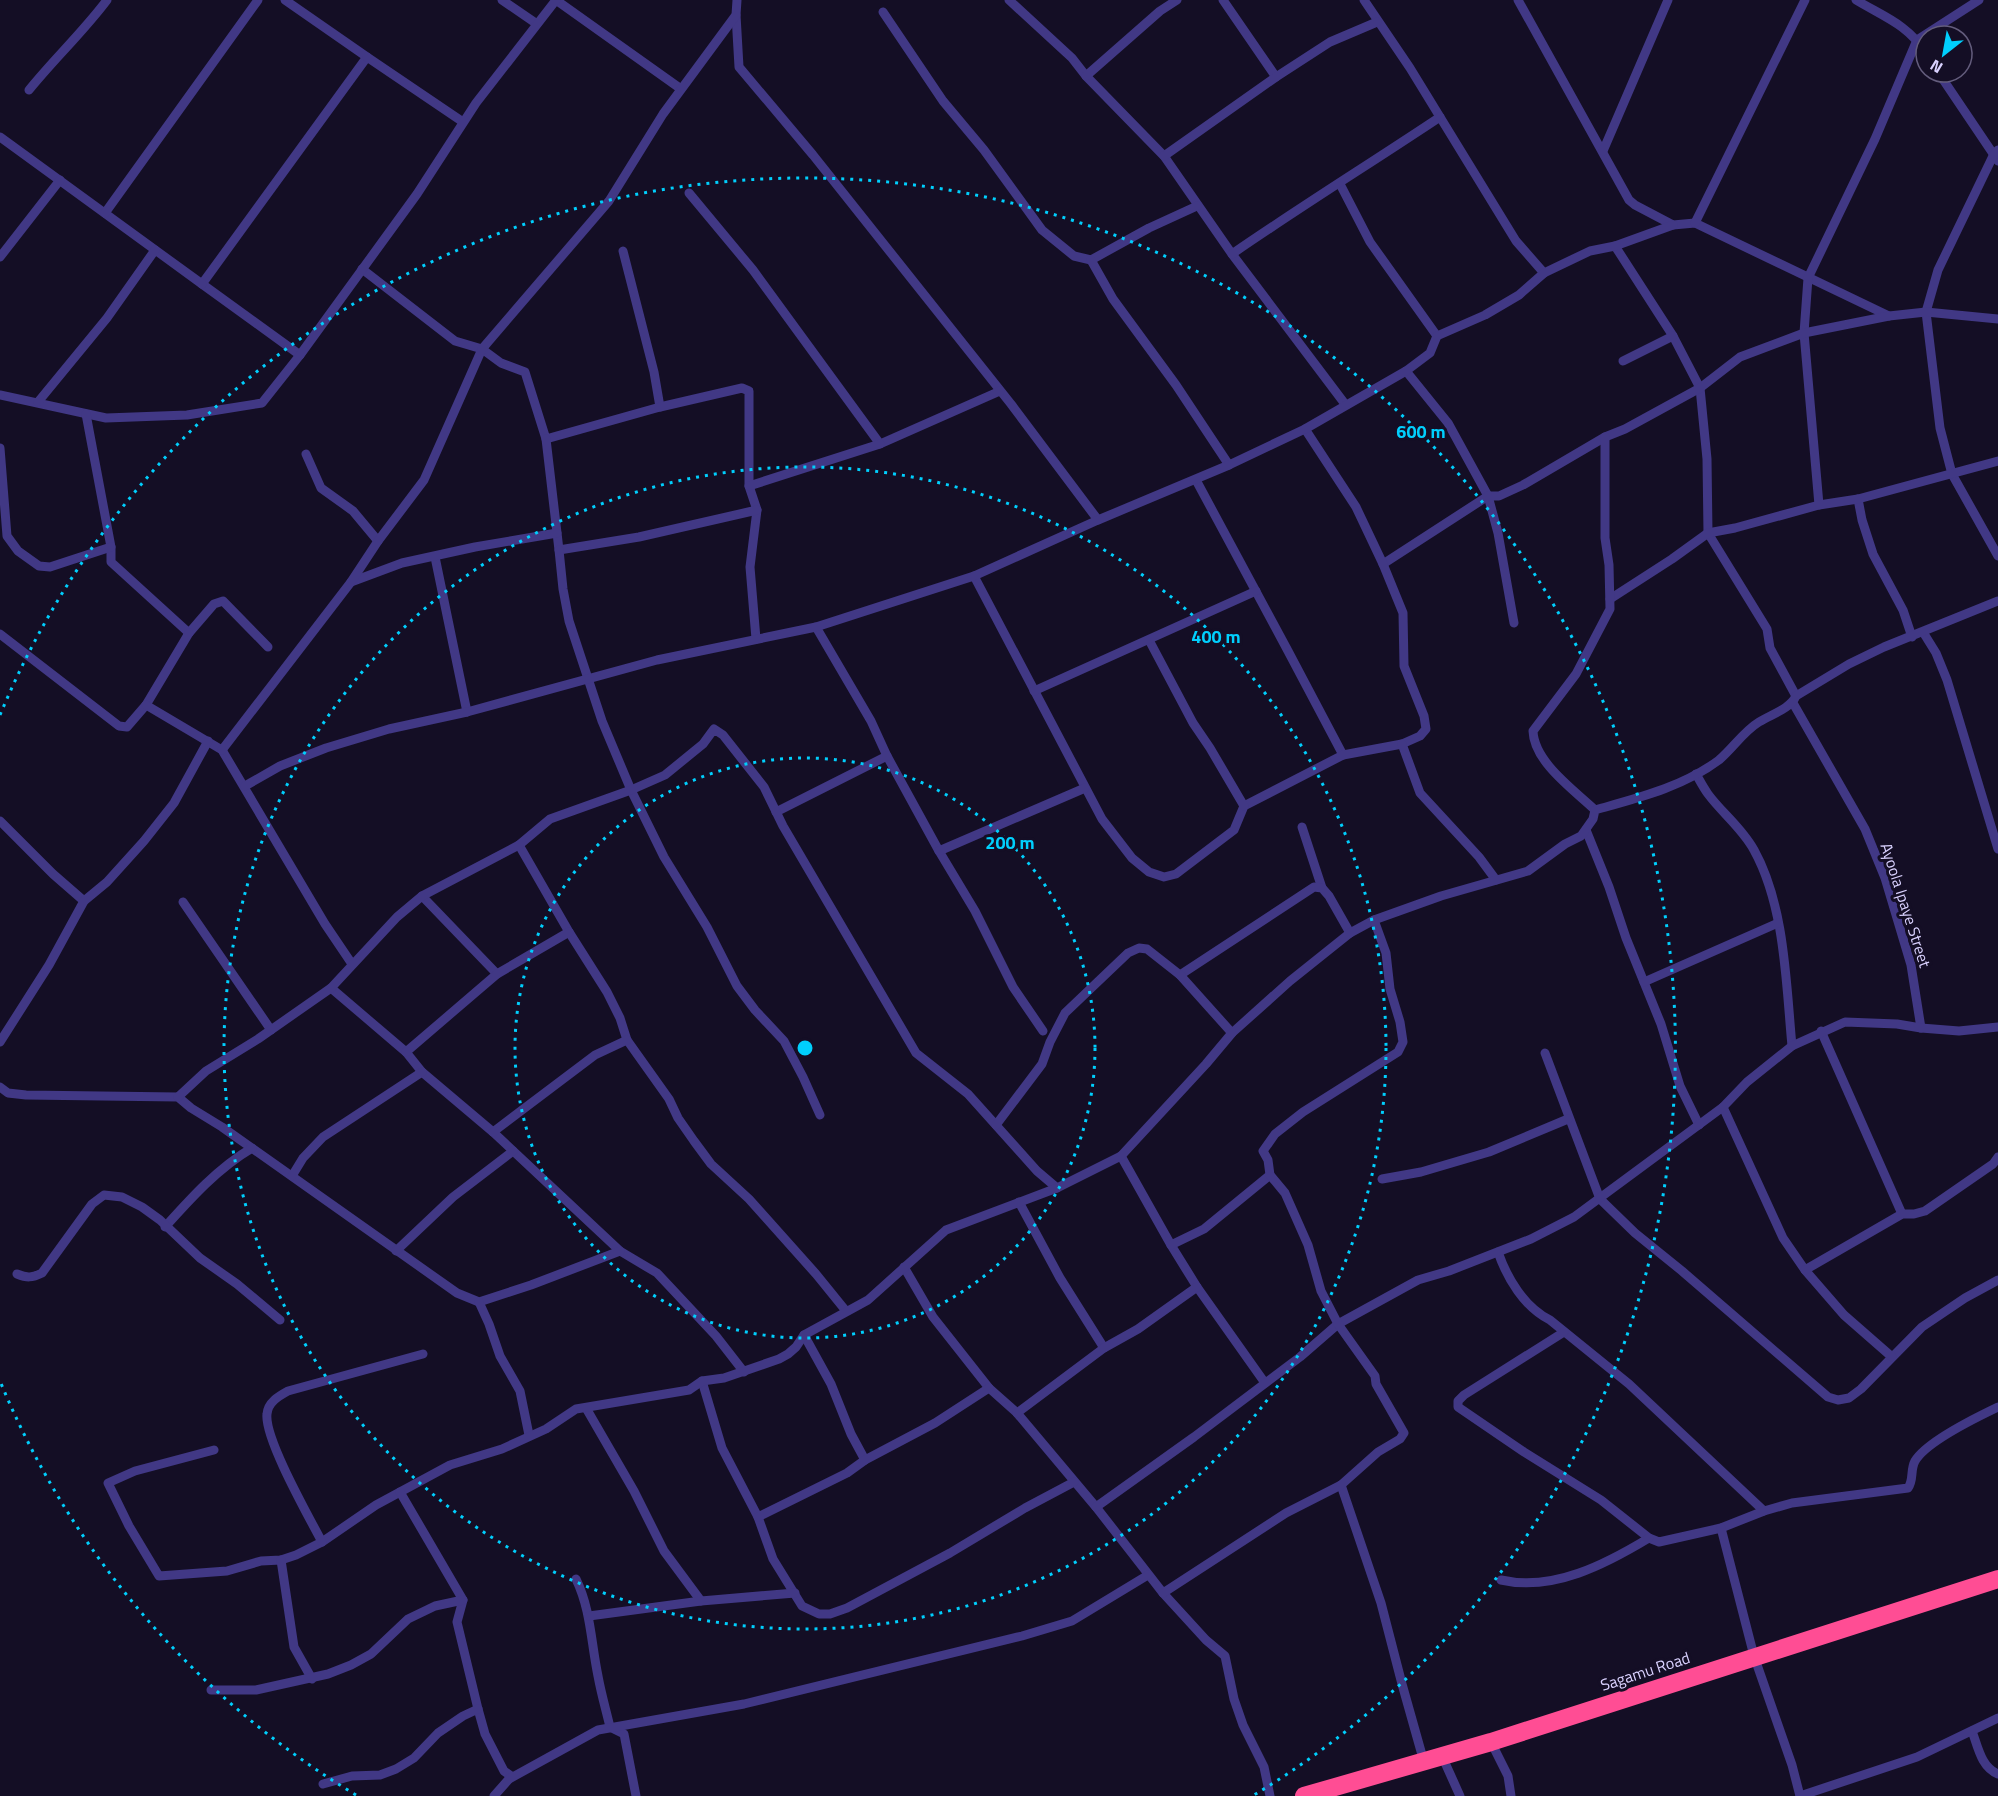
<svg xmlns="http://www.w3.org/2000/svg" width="1998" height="1796" font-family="'Titillium Web',sans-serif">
<rect width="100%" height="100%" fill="#140e25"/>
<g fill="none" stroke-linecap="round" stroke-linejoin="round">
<g stroke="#413885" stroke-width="9">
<polyline points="285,0 367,57 202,284 300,355"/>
<polyline points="502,0 537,24"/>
<polyline points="556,0 681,89"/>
<polyline points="1009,0 1072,58 1086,76 1164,156 1232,254 1345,404"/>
<polyline points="1223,0 1276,77"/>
<polyline points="1364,0 1410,68 1516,241 1544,273"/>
<polyline points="1518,0 1629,200 1635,205 1673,225 1695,223 1889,316"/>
<path d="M1856,0C1884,17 1907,24 1926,53"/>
<polyline points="883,12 943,101 984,150 1042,230 1074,256 1091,260 1149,228 1197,206"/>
<polyline points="736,15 739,67 813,155 1011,404 1098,520"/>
<polyline points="367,57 463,122"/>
<polyline points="1938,72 1998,161"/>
<polyline points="1086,76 1160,11 1177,0"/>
<path d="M29,90C54,59 83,32 107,0"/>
<polyline points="0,137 202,284"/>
<polyline points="1998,150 1993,156 1938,270 1926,312 1940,428 1952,474 1998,556"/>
<polyline points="1603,151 1668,0"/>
<polyline points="1164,156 1276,77 1330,42 1377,22"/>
<polyline points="1340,184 1370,242 1437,336"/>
<polyline points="689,193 753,270 880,444 1000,391"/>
<polyline points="105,213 258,0"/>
<polyline points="1695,223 1805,0"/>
<polyline points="1615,246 1673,336 1700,388 1707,459 1708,533 1767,629 1770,648 1796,696"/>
<polyline points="623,251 654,372 660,407"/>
<path d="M1232,254C1300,207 1371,163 1440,117"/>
<polyline points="0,257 60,180"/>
<polyline points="1091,260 1113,299 1176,385 1229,465"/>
<polyline points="362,269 455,341 482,349 501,363 525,372 546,439 660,407 742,388 749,391 749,486 757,510 750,567 756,639"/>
<polyline points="1623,361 1673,336"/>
<polyline points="1406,371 1448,423 1488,496 1498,533 1514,623"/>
<polyline points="0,395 106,418 187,415 262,403 300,355 417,194 476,103 556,0"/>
<polyline points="38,402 107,318 155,250"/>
<polyline points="86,414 111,547 111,562 189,633 214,604 223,601 268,647"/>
<polyline points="546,439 559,550 639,537 757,510"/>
<polyline points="0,448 7,536 18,551 39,566 50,567 111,547"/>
<polyline points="306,454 321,488 353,511 378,541"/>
<polyline points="1196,480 1288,651 1343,755"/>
<polyline points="749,486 880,444"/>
<polyline points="1858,499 1862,520 1873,554 1903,610 1912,637"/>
<polyline points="1819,505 1804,333 1808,278 1875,139 1917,40 1979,0"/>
<polyline points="559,550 563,589 569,621 602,721 631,790 664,857 707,927 737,986 755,1010 784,1041 803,1077 820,1115"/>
<polyline points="435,557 467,712"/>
<polyline points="1383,564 1488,496 1499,496 1523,485 1605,437 1625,429 1700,388 1740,357 1804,333 1889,316 1926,312 1998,319"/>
<polyline points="974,576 1102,819 1132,858 1149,872 1164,877 1176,874 1234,830 1244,806 1343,755 1402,744 1420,736 1426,729 1424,716 1404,666 1403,613 1383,564 1356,507 1305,429"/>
<polyline points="351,582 402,563 475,547 557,533"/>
<polyline points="1610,599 1672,559 1708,533 1735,528 1819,505 1858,499 1998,461"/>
<polyline points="816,627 871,721 887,756 939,851 975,911 1013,987 1043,1031"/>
<polyline points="1923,632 1936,653 1947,680 1998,849"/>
<polyline points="0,634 119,726 127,727 146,705 189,633"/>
<polyline points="1149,640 1193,723 1210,748 1244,806"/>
<polyline points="1034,691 1256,591"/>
<polyline points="1793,703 1865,829 1885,878 1911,965 1921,1028"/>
<polyline points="146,705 222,750 325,924 352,964"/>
<polyline points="1402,744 1420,793 1479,857 1496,880"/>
<polyline points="222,750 351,582 378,541 424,480 482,349 609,201 663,114 736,15 737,0"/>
<path d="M1696,774C1700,781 1703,787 1708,794C1722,813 1742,828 1754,850C1785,906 1786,983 1792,1046"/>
<polyline points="245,786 280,766 326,748 389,729 467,712 657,660 816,627 974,576 1098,520 1229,465 1305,429 1406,371 1430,353 1437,336 1485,315 1519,295 1544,273 1590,251 1615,246 1673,225"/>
<path d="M1595,810C1574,790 1534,762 1533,731L1576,674L1610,609L1609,565L1605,538V437"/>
<polyline points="776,812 887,756"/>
<polyline points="0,821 53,874 84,901"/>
<polyline points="1302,827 1322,888"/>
<polyline points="1586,830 1609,887 1626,938 1661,1024 1680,1086 1699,1125"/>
<polyline points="519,845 569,932 607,992 620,1018 627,1040 669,1099 678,1118 694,1141 711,1164 749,1199 816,1274 846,1311"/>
<polyline points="939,851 1085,788"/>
<polyline points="422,896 497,974"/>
<polyline points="183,902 271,1030"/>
<polyline points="1180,975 1314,887 1322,888 1329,896 1350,933"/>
<polyline points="1644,982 1778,923"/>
<polyline points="331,988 406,1052 422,1072 493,1132 620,1251 657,1273 716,1336 744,1372"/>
<polyline points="1821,1031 1902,1214"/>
<polyline points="0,1042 49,965 84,901 107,882 144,841 174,803 208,741"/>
<polyline points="406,1052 497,974 569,932"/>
<polyline points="1545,1053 1600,1199 1635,1233 1682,1271 1828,1397 1838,1400 1849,1398 1861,1389 1922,1327 1965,1298 1998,1280"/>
<polyline points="0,1087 8,1093 26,1095 178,1097 191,1108 222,1127 457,1293 479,1302 531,1285 620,1251"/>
<polyline points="178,1097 206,1071 258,1039 331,988 397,917 422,896 519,845 550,819 631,790 665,775 703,744 714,729 723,735 764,787 783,826 916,1053 968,1094 1037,1171 1057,1188"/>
<polyline points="1723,1107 1783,1238 1805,1270 1844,1315 1892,1357"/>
<polyline points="996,1125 1042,1064 1050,1042 1065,1013 1128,953 1139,948 1147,949 1180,975 1232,1033"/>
<polyline points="493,1132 595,1055 627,1040"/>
<polyline points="1121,1156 1171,1245 1197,1287 1265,1383"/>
<polyline points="292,1176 303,1158 323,1137 422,1072"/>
<polyline points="1382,1179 1421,1172 1489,1152 1568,1119"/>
<polyline points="1019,1202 1060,1278 1104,1348"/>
<path d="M165,1227C191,1198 218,1168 252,1148"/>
<polyline points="1171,1245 1204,1229 1270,1175"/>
<polyline points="396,1251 453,1197 513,1151"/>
<path d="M1498,1252C1507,1278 1524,1307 1550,1320L1629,1384L1764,1511"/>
<polyline points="904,1267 933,1317 989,1388 1017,1413 1096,1507 1163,1593 1206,1640 1225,1656 1234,1699 1243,1725 1264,1767 1270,1796"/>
<polyline points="1805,1270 1902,1214 1914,1214 1925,1211 1993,1164 1998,1157"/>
<path d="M17,1274C27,1278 32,1278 42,1273L92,1204L104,1195L122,1197L142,1207L160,1220L200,1258L237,1284L280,1320"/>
<polyline points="479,1302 489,1324 500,1356 520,1391 529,1435"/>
<path d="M1564,1332L1464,1395L1458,1401V1407L1524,1452L1601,1500L1649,1538L1659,1542L1721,1528L1764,1511L1792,1503L1908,1488C1914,1480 1910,1470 1915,1461C1926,1442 1977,1417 1998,1407"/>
<polyline points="804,1335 831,1384 851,1434 865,1460"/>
<polyline points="702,1381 722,1448 758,1517 773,1559 802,1606 819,1614 830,1614 847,1608 950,1553 1025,1508 1074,1482"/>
<polyline points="586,1408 634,1491 664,1551 701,1601"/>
<polyline points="1017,1413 1104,1348 1138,1329 1197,1287"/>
<path d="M214,1450L135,1471L108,1483L129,1526L159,1576L227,1571L261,1561L281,1560L296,1555L322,1542L376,1505L450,1465L502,1449L546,1429L576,1409L689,1390L702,1381L724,1378L779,1359L788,1354L796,1347L804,1335L868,1300L946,1230L1057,1188L1121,1156L1206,1064L1232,1033L1290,981L1350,933L1374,920L1441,896L1528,871L1565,844L1581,836L1593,819L1595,810C1638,798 1683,787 1719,760C1733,748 1744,731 1759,722C1772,714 1790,709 1796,696L1849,664L1884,647L1998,601"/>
<polyline points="1341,1485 1381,1603 1402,1684 1424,1762"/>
<polyline points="400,1492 463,1600 457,1622 478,1709 485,1734 504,1771 511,1776 509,1779"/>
<polyline points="1096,1507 1194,1437 1300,1357 1338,1324 1418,1280 1449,1271 1531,1239 1574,1217 1723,1107 1747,1082 1792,1046 1845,1022 1897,1024 1921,1028 1959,1031 1998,1027"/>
<polyline points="758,1517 847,1473 865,1460 935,1423 989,1388"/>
<polyline points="1721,1528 1754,1656 1792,1765 1800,1796"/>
<path d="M322,1542C309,1517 264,1438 267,1414C268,1402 279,1396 288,1391L423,1354"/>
<polyline points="281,1560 294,1647 312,1679"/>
<path d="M576,1579C591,1610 591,1643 598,1676C601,1693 606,1710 610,1727"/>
<path d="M1501,1580C1553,1592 1606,1564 1649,1538"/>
<polyline points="1163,1593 1286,1513 1341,1485 1378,1452 1400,1439 1404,1433 1376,1384 1375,1376 1338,1324 1321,1291 1308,1245 1285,1193 1270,1175 1268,1160 1263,1151 1275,1134 1303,1112 1398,1052 1403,1042 1400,1022 1390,989 1386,953 1374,920"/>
<polyline points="589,1616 701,1601 795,1593"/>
<polyline points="211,1690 256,1690 328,1674 351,1665 371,1654 408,1619 435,1606 463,1600"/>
<polyline points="612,1728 624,1734 636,1796"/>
<path d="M1972,1731C1978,1747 1981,1767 1998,1774"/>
<polyline points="1491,1742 1508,1776 1511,1796"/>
<polyline points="1442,1756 1460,1796"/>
<polyline points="323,1784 352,1776 380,1775 396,1769 414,1758 438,1733 463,1716 478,1709"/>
<polyline points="494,1796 509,1779 598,1730 744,1704 1022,1636 1072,1621 1148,1575"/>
<polyline points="1800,1796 1917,1757 1998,1718"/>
</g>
<polyline stroke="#ff4d94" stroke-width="18" points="1304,1796 1491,1742 1998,1579"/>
</g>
<g fill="none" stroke="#00cffd" stroke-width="3" stroke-dasharray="3 6">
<circle cx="805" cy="1048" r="290"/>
<circle cx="805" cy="1048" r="581"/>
<path d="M356 1795A871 871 0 0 1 0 1381M0 715A871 871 0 1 1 1254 1795"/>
</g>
<g text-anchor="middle" stroke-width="6" stroke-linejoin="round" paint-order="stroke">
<g font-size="16" fill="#dad2ff" stroke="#140e25">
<text transform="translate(1906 905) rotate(72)" y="6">Ayoola Ipaye Street</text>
<text transform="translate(1645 1671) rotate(-18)" y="6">Sagamu Road</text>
</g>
</g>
<circle cx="805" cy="1048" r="9" fill="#00cffd" stroke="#140e25" stroke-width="3"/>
<g font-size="18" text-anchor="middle" font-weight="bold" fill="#00cffd" stroke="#140e25" stroke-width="6" stroke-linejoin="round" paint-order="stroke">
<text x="1421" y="438">600 m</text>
<text x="1216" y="643">400 m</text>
<text x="1010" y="849">200 m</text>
</g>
<g transform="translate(1944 54) rotate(211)"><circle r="28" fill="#140e25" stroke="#635c7c" stroke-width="1.5"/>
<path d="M0-4.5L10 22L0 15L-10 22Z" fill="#00cffd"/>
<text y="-9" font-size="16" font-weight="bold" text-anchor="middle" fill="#dad2ff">N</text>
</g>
</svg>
